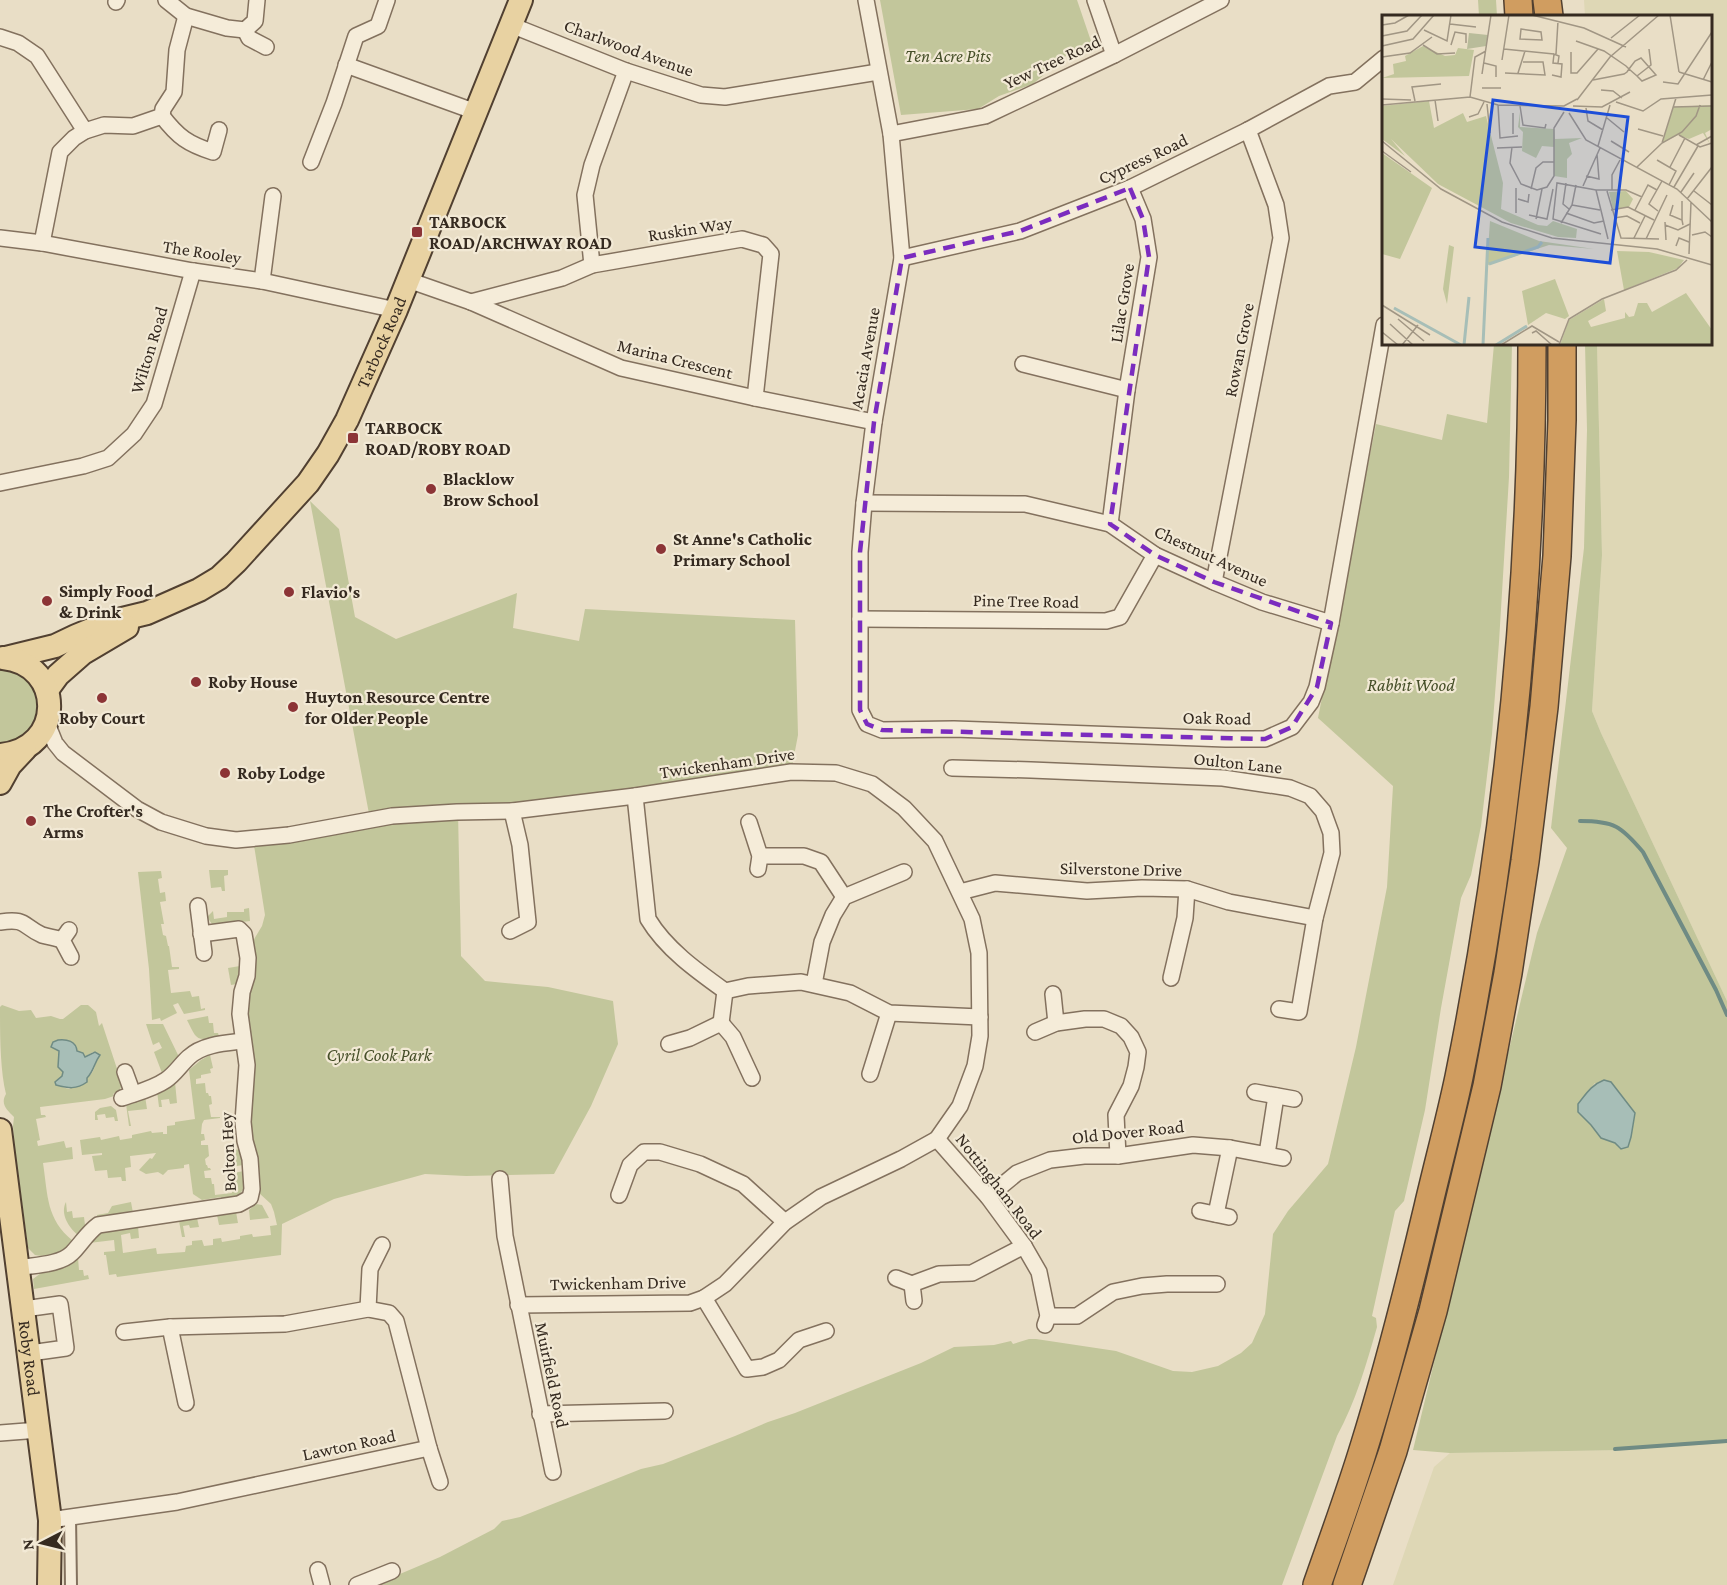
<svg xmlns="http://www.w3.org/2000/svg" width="1727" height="1585" font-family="'Crimson Pro',serif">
<rect width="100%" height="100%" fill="#e9dec6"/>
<g fill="#ded7b5">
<polygon points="1584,0 1727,0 1727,1001 1601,733 1592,711 1602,555 1597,344 1710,344 1710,16 1585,16"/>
<polygon points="1727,1443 1727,1585 1393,1585 1434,1467 1450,1453 1624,1450"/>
</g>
<g fill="#c2c69b" fill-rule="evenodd">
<polygon points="880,0 1077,0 1092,44 1067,55 1033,84 999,96 978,109 901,115"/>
<polygon points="1478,0 1496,0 1497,16 1479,16"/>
<path d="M1494,344H1512L1509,477L1499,642L1492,734L1481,826L1471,875L1461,898L1441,1008L1425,1110L1404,1201L1395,1211L1372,1316L1376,1318L1377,1327C1366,1365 1356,1401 1337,1436L1282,1585H374L440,1557L494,1529L502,1521L520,1517L641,1469L663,1464L735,1436L768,1422L795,1413L921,1363L954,1347L994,1345L1011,1341L1013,1344L1029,1339H1036L1116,1351L1173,1371L1192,1372L1218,1366L1241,1353L1252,1343L1265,1314L1273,1234L1288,1211L1328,1164L1356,1047L1387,887L1393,786L1318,718L1376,424L1442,440L1447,414L1487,423Z"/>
<path d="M1585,344H1597L1602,555L1592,711L1601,733L1727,1001V1443L1624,1450L1450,1453L1413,1450L1537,933L1567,848L1551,828L1584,548L1587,430ZM1595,1083L1633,1127L1628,1147L1621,1149L1615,1143L1601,1138L1591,1125L1578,1112V1104Z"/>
<polygon points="310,501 339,529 355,617 396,639 517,593 513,628 579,641 585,609 795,620 798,735 791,772 458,812 461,956 485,981 548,987 613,1001 618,1044 591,1106 554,1174 466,1176 425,1174 334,1199 282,1224 281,1255 117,1277 116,1274 109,1275 106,1255 104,1255 104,1252 115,1251 114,1240 89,1243 99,1232 138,1226 139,1238 131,1239 130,1233 121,1235 123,1253 156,1248 157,1254 185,1252 186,1246 192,1245 192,1241 202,1240 204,1246 213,1245 213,1239 221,1238 222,1242 240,1239 240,1236 252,1234 253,1237 271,1235 270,1226 277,1225 274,1212 271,1204 259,1193 251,1128 245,1011 253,941 262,926 265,915 253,839 370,819"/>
<polygon points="0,667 26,675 40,697 37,723 20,741 0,745"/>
<polygon points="209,870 228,870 228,875 224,876 225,891 222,891 221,887 211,888"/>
<polygon points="161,871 162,878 158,879 160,893 165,892 166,901 160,902 164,924 161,924 163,935 166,936 168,946 169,946 172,967 179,967 179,969 168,970 171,993 190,991 192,997 199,996 201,1009 205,1008 205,1010 184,1014 178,1003 173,1005 177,1013 161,1021 160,1018 152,1020 149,969 138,872"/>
<polygon points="249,908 250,921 218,925 212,924 207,917 213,911 214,919 227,917 227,912 244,912 244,909"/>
<polygon points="240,966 237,984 231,985 228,968"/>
<path d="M2,1005L19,1011L31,1010L36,1018L51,1016L60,1019H63L81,1005H88L96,1012L99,1026L102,1023L122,1084L120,1090L113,1094L114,1096L105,1099L40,1107L41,1115H45L46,1117L36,1119L40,1140L37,1141L38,1146L64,1141L66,1148L72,1147L73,1159L43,1163C48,1196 46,1219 73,1241C62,1253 51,1258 35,1255L28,1248L14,1143L13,1126L14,1117C7,1110 0,1104 6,1094C0,1070 0,1033 0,1007ZM58,1040L85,1057L93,1052L100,1055C96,1061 96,1063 94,1069C90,1079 77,1084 69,1089L56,1085L55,1082L62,1076L63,1072L58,1067L59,1051L55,1048L56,1042Z"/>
<path d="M208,1016L209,1023H213L214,1033H218L219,1036C196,1042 197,1040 187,1020Z"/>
<polygon points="146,1024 163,1024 179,1057 162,1073 154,1052 162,1048 159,1042 153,1045"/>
<polygon points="210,1055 213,1068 210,1069 211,1073 201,1075 201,1078 196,1079 196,1084 205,1083 206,1093 208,1093 209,1096 211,1096 212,1104 209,1105 211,1117 220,1117 220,1118 204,1120 202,1124 201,1134 204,1134 205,1140 201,1141 201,1145 208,1145 209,1156 205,1159 206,1165 207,1165 208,1168 210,1168 211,1170 204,1171 205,1178 211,1178 212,1184 214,1184 215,1195 232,1193 231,1185 235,1184 233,1173 244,1171 244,1188 238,1197 222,1200 221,1197 202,1200 193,1194 189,1164 184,1165 184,1168 168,1170 163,1175 158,1172 146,1174 139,1170 150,1158 152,1159 156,1153 130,1156 131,1167 125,1168 126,1181 122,1181 121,1177 108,1178 107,1170 95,1171 92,1156 102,1155 102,1153 82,1155 80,1140 100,1137 101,1140 119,1136 120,1140 132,1138 132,1135 151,1131 152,1133 163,1132 163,1134 167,1134 167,1126 175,1125 175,1122 195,1119 189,1070 201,1060"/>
<polygon points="175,1082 177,1103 170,1104 169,1099 161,1100 162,1107 159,1107 157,1091"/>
<polygon points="145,1096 147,1109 128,1111 131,1126 129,1126 126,1104"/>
<polygon points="111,1106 116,1110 118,1121 115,1121 114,1117 106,1118 105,1114 97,1115 98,1120 95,1120 95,1112 100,1108"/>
<polygon points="240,1149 243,1165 231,1167 231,1164 234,1163 233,1156 229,1156 228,1151"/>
<path d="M66,1202L67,1212L72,1211L73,1218L84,1217L85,1225L78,1235C68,1227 60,1213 66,1202Z"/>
<polygon points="131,1202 133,1213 97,1218 97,1215 108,1213 112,1206"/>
<polygon points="256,1204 262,1205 269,1218 250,1220 249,1210"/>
<polygon points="236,1212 238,1223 219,1225 217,1215"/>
<polygon points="197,1218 199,1227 190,1228 189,1225 183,1226 185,1237 182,1237 179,1221"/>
<polygon points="78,1258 79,1270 83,1270 84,1276 88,1275 89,1279 34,1289 33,1279 41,1273 64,1268"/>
</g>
<g fill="#a7beb7" stroke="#6f8b84" stroke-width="1.5">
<path d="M58,1040C67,1039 76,1041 77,1051L83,1053L85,1057L95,1052L100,1055C94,1063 94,1071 87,1078V1082C76,1090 68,1088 56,1085L55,1082L62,1076L63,1072L58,1067L59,1051L51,1047L53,1042Z"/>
<path d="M1604,1080L1611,1082L1635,1113L1631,1137L1628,1147L1621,1149L1615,1143L1601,1138L1591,1125L1578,1112V1104C1586,1094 1591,1085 1604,1080Z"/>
</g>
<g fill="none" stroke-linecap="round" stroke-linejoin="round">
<g stroke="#6f8b84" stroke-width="4">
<path d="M1580,821C1614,821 1621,826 1643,852L1716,990L1727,1015"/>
<polyline points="1615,1449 1727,1441"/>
</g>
<g stroke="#83715e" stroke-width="14">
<polyline id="pedestrian" points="70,1517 71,1585"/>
</g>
<g stroke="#83715e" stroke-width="18">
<g id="minor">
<polyline points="166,0 186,16 227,28 245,30 255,21 257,0"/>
<polyline points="866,0 891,134 902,258 874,422 864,503 860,552 860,710 867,724 882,730 954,729 1226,739 1265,739 1292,727 1311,702 1317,687 1331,623 1384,325"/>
<polyline points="1095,0 1114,55"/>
<polyline points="116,2 117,0"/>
<polyline points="511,25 626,71 701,95 725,97 878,72"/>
<polyline points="245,30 249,38 266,47"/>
<polyline points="0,37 18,43 37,56 85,131"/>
<polyline points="346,65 476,112"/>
<path d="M162,116C178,137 188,144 213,152L219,130"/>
<polyline points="891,134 985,116 1114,55 1221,0"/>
<polyline points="311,162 334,103 356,36 378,26 387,0"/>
<polyline points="0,238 42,243 193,271 262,281 396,310"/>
<polyline points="42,243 60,152 74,138 85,131 104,125 133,126 162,116 163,109 174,92 177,50 186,16"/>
<polyline points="902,258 1020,231 1130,188 1248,130 1329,86 1355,82 1384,58"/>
<polyline points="592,265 585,195 592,165 626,71"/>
<polyline points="408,280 471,302 621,368 755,398 874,422"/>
<polyline points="262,281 273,196"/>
<polyline points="471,302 562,278 592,265 742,239 763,245 771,254 755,398"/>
<polyline points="1023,364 1127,390"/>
<polyline points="0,483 83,466 108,458 134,434 154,404 193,271"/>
<polyline points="864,503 1025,504 1110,524 1155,555 1214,582 1262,602 1331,623"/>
<polyline points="1110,524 1127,390 1149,257 1143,219 1130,188"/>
<polyline points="1214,582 1281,238 1276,205 1248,130"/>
<polyline points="860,619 1106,621 1120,617 1155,555"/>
<polyline points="47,723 55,743 63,753 137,809 161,822 206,836 236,840 289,835 392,816 457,812 512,811 635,796 791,772 836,773 872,784 904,808 935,841 972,919 979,953 980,1036 975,1066 960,1106 937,1139 901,1159 821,1197 785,1222 725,1284 704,1298 690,1303 518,1305"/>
<polyline points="952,768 1031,770 1223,778 1290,788 1310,796 1323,811 1331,833 1332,853 1315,918 1299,1012 1279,1009"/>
<path d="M635,796L648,919C666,949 697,971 725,991L748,986L801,982L850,993L889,1013L980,1017"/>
<polyline points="749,822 760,856 758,869"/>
<polyline points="760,856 804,856 821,862 844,897"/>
<polyline points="960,892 995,883 1087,891 1142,888 1187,889 1229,902 1315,918"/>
<polyline points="198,906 204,953"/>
<path d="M0,922C27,918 22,926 42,935C49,937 56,938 62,940"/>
<polyline points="69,930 62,940 71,957"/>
<polyline points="510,931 528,922 520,845 512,811"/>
<polyline points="1171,978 1185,918 1187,889"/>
<polyline points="814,984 822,942 833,915 844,897 904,872"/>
<polyline points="1053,994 1056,1023"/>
<polyline points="721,1023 725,991"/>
<polyline points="1035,1032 1056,1023 1085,1019 1104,1019 1121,1026 1131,1037 1138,1052 1136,1067 1131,1086 1116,1115 1118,1156"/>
<polyline points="669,1044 690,1038 721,1023 733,1037 752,1078"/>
<polyline points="125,1072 133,1094"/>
<polyline points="870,1074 889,1013"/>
<polyline points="1255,1092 1294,1099"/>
<path d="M122,1098C136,1093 153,1089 166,1080C175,1074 181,1064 189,1057C203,1044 226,1043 243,1041"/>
<polyline points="937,1139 988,1197 1024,1246 1039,1272 1048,1316 1045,1325"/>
<polyline points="1267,1154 1276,1096"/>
<polyline points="500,1179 505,1236 553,1472"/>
<polyline points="619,1195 630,1165 644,1152 660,1152 700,1164 743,1184 785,1222"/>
<polyline points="988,1197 1017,1173 1050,1160 1084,1156 1118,1156 1193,1145 1230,1148 1283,1158"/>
<polyline points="1200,1211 1229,1217"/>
<polyline points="1216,1214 1230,1148"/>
<path d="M18,1268C34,1265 60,1265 72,1253C81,1244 87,1233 98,1225L239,1204L250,1198L252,1189L250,1159L245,1141L243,1122L247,1065L240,1014L242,992L247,976L248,958L244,934L239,929L201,934"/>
<polyline points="896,1278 912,1284"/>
<polyline points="704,1298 747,1369 763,1367 779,1360 799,1340 826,1331"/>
<polyline points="914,1301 912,1284 939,1274 972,1273 1024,1246"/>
<polyline points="24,1309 60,1304 66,1348 30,1353"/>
<polyline points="1048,1316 1077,1316 1113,1292 1142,1286 1167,1284 1217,1284"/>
<polyline points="170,1327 186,1403"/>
<polyline points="124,1332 170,1327 285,1324 368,1309"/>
<polyline points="540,1414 665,1411"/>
<polyline points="0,1433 39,1430"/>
<polyline points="429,1448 440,1482"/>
<polyline points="50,1520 177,1502 429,1448 396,1321 389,1313 368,1309 370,1269 382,1245"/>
<polyline points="318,1570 322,1585"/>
<polyline points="357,1585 392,1571"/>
</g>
</g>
<g stroke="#514031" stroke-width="26">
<g id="primary">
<path id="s1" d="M6,658L55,646L76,636L110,622L147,613L199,590L219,578L236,562L308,483L328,454L347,420L396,310L521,0"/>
<polyline points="47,690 58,675 83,653 127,627"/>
<path d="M0,755C65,750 65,664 3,658"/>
<polyline points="0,783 10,765 25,749"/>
<path id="s2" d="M0,1130L50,1520L49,1585"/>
</g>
</g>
<g stroke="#514031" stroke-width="30">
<g id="motorway">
<polyline points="1518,0 1519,16"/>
<polyline points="1547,0 1549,16"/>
<path d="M1317,1585C1333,1539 1350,1493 1364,1447C1389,1367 1409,1287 1428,1207C1438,1164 1450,1120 1459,1077C1508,835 1532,590 1532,344"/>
<polyline points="1347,1585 1393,1451 1433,1311 1487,1086 1508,973 1525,861 1544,707 1557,556 1562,420 1562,344"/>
</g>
</g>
<use href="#pedestrian" stroke="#f5ecd9" stroke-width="10"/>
<use href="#minor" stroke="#f5ecd9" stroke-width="15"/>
<use href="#primary" stroke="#e8d2a2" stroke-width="22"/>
<use href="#motorway" stroke="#d09d60" stroke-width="27"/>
</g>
<path fill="none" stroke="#7b2cbf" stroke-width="4.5" stroke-dasharray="12 8" stroke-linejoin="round" d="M1130,188L1143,219L1149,257L1110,524L1155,555L1214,582L1331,623L1317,687L1292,727L1265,739L882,730L867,724L860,710V552L874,422L902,258L1020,231Z"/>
<g fill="#8c3436" stroke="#f2e9d5" stroke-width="2">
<rect x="411" y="226" width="12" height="12" rx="3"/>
<rect x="347" y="432" width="12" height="12" rx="3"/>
<circle cx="431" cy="489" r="6"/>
<circle cx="661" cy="549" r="6"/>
<circle cx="289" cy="592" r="6"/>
<circle cx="47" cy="601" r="6"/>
<circle cx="196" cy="682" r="6"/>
<circle cx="102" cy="698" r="6"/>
<circle cx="293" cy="707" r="6"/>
<circle cx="225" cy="773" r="6"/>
<circle cx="31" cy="821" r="6"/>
</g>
<g text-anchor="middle" stroke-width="4.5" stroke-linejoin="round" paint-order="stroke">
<g font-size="18" fill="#352a20" stroke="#f2e9d5">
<text transform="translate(629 48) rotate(20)" y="6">Charlwood Avenue</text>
<text transform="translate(1052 62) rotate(-25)" y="6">Yew Tree Road</text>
<text transform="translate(1143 159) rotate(-25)" y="6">Cypress Road</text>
<text transform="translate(690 229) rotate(-9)" y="6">Ruskin Way</text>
<text transform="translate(202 252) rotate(9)" y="6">The Rooley</text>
<text transform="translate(1122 303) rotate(-81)" y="6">Lilac Grove</text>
<text dy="6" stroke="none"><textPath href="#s1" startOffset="518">Tarbock Road</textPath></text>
<text transform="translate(149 350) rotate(-73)" y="6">Wilton Road</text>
<text transform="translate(1239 350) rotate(-79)" y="6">Rowan Grove</text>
<text transform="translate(865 358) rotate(-80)" y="6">Acacia Avenue</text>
<text transform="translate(675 359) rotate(14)" y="6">Marina Crescent</text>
<text transform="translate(1211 556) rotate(25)" y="6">Chestnut Avenue</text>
<text transform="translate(1026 601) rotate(1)" y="6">Pine Tree Road</text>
<text transform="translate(1217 718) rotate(1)" y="6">Oak Road</text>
<text transform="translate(727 763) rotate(-8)" y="6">Twickenham Drive</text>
<text transform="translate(1238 763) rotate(6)" y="6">Oulton Lane</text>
<text transform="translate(1121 869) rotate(1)" y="6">Silverstone Drive</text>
<text transform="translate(1128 1132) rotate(-6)" y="6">Old Dover Road</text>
<text transform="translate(228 1152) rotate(-93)" y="6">Bolton Hey</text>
<text transform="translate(999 1186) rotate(52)" y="6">Nottingham Road</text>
<text transform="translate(618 1283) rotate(-1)" y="6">Twickenham Drive</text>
<text dy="6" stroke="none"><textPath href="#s2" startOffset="230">Roby Road</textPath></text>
<text transform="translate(552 1375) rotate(78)" y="6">Muirfield Road</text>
<text transform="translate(349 1445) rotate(-12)" y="6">Lawton Road</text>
</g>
<g font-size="18" font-style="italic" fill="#464f29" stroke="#f2e9d5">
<text x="948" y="62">Ten Acre Pits</text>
<text x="1411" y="691">Rabbit Wood</text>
<text x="379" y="1061">Cyril Cook Park</text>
</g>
<g font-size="18" font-weight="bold" fill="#352a20" stroke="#f2e9d5" text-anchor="start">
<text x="429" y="228">TARBOCK<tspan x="429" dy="21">ROAD/ARCHWAY ROAD</tspan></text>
<text x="365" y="434">TARBOCK<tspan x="365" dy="21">ROAD/ROBY ROAD</tspan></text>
<text x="443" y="485">Blacklow<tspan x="443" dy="21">Brow School</tspan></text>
<text x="673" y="545">St Anne's Catholic<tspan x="673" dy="21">Primary School</tspan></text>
<text x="59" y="597">Simply Food<tspan x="59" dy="21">&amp; Drink</tspan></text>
<text x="301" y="598">Flavio's</text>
<text x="208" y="688">Roby House</text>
<text x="305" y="703">Huyton Resource Centre<tspan x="305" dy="21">for Older People</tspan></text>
<text x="102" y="724" text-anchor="middle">Roby Court</text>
<text x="237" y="779">Roby Lodge</text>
<text x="43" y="817">The Crofter's<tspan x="43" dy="21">Arms</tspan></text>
</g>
</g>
<g transform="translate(1382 15)">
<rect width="330" height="330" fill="#e9dec6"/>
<path d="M41,31L63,41L73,40L76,33L92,35L87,61L0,63L12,59L11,49L24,46L23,41ZM47,86L52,113L81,98L85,107L104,101L121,168L119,194L156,210L165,211L171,206L195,214L194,223L176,222L129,208L56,169L9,124L23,141L0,124V91ZM330,90V114L323,118L328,129L321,118L307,124L296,120L280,128L291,92ZM138,97V112L172,114L173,124L200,123L187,128L190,139L185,144V163L172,161V132L160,131L154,143L140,136L141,117L136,112ZM0,138L50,173L18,244L0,239ZM244,176L251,184L247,192L231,194L227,177ZM108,206L157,226L212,234L167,230L106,250L104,264ZM67,230L72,232L65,289L61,274ZM235,236L267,237L302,245L296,253L242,275ZM173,264L187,301L183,304L164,298L146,310L140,276ZM304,278L330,315V330H178L187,305L222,284L224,296L206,306L209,312L243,303V297L247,302L252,301L256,288H265L270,297Z" fill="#c2c69b"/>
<path d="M87,18L106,20L104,31L85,34Z" fill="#b9bc9a"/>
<path fill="none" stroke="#a7beb7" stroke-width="3" d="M107,249L156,232L160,227M12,293L79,330M82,330L87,282M101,330L106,223M114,330L145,311"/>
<path fill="none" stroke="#a19684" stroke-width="1.5" d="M150,0L202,13L244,32M288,0L297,57M68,9L94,12M0,10L13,8L27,0M139,14L159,17L160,25L138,24ZM42,15L65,26L69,0M0,21L25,16L40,0M229,23L258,0M194,26L222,36L244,51L247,54L255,61L260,66L274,60L259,43L253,46L247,54L245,57L242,59L211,65M41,30L55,39L73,38M69,30L73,17L84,19V28M0,31L31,24L52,0M122,34L172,39M189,37V58H195L216,34M174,39L176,6M0,42L28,38L50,22M120,45L127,0M102,48L114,51V62M297,57L330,67M123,58L163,60L161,47H141M136,58L143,36M100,59L109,0M170,60L179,62L180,49L171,48L172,39L177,41L176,48M255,61L269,50L267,34M321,65L330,47M281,67L296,69L330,17M100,73H119M219,75L231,76L240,83M88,82L93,42L104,36M0,84L29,85M53,85L56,106M195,85L228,42L277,0M33,86L30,72L59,69M234,87L261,96L279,84L330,80M105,89L108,118M0,90L88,82L116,90L182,91L195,84M116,90L118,123L136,121M138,91L141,110L163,113L164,109M191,91L220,92L248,77M291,92L330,91M204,93L206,106L221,115M187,98L204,125L295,174L330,207M87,102L96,99L102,87M225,103L242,117M256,114L281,121M131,119V98M297,120L318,132L330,128M0,126L59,174L120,207L170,223L275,234L330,250M229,126L247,137M280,128L294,83M314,130L330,121M216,131L228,90M130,132L128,148L139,169L155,175L165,172L172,161V113L182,97M115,133L140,132M0,136L29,157M275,145L294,156L287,170M255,152L280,128L300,117L314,101L318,90M288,152L303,123M204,161L217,164L215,139M184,168L181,189L187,194M201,171L218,133M292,172L316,131M134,173V198M149,174L154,153L161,147H172M214,175L226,224M230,175V160L238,145M225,176L239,223L277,224M312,176L330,190M299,177L312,158M136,184L146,187L147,179M305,184L330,152M190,190L218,195M291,190L288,200L300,205L301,210M229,195L246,192L272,205M253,195L266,170L275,175M276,196L267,189L280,166M184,198L212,208L222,206M147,200L165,204L171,174M232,203L245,201L258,208M154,204L160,174M300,205V186M283,207L284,225M179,208L190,190L194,170M283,210L296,215L308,209M219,219L171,204L175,168L214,175H244L260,182M310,220L323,217L330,222M252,223L263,201M264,224L285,180M294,231L297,223L307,227M307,239L309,187M0,290L48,320M16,304L42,326M8,309L31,330M0,317L16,330M150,318L154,316L170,330M20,330L36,310M119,330L150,311L177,327M177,330L187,304L220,284L294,255L305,245"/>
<path fill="#1d4ed8" fill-opacity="0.15" stroke="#1d4ed8" stroke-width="3" d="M111,85L246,102L228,248L93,232Z"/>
<rect width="330" height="330" fill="none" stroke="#352a20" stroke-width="3"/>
</g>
<g transform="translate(42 1543) rotate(263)" stroke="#f2e9d5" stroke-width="4.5" paint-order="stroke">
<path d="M0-4.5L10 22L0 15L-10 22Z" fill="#352a20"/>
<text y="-9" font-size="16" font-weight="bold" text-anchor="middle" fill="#352a20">N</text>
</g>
</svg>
